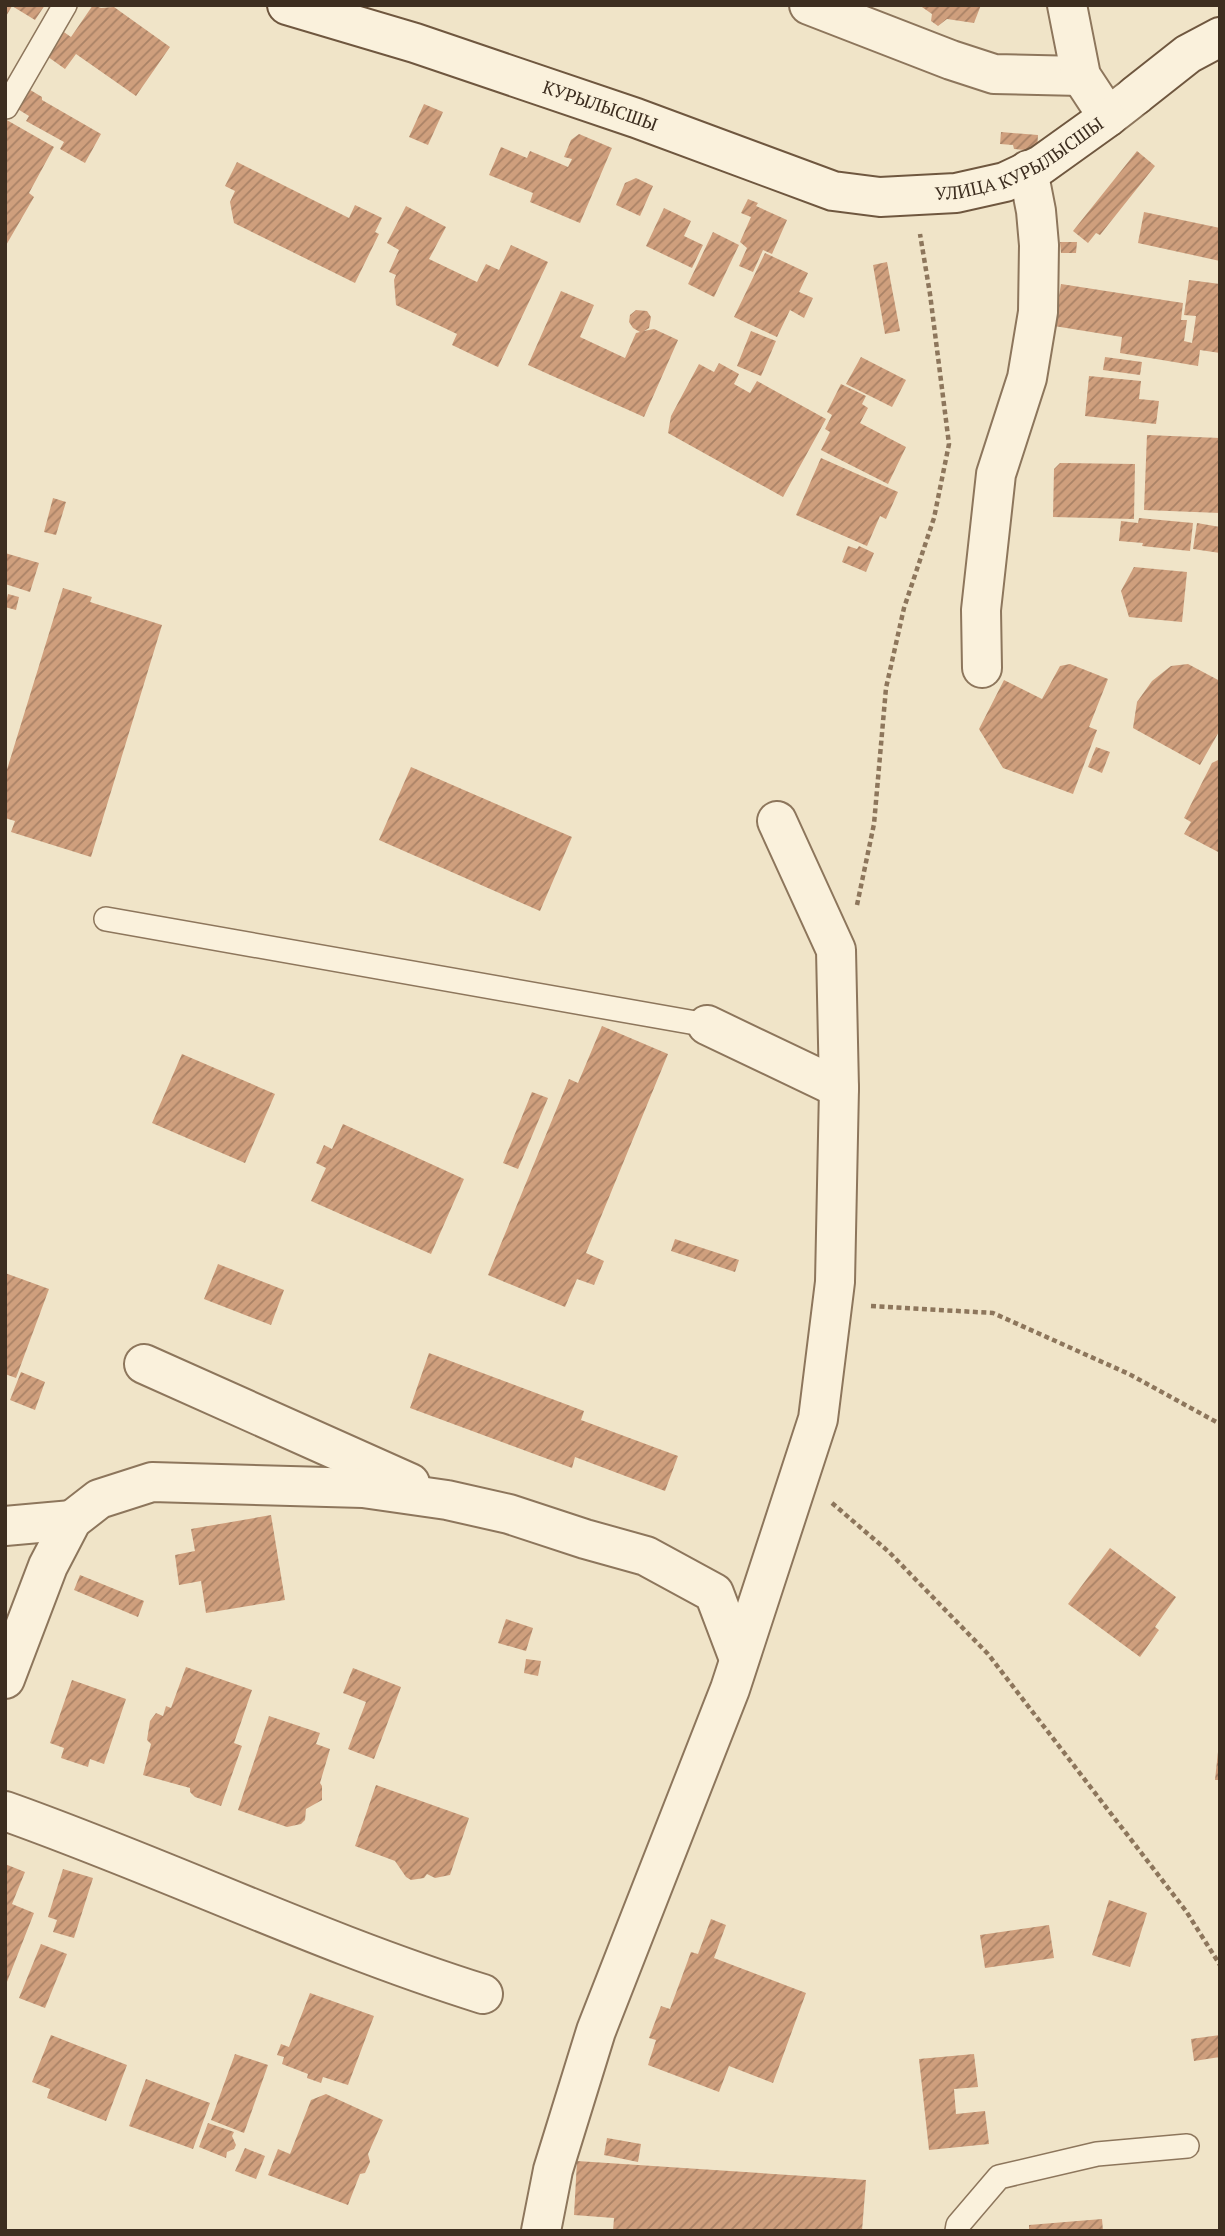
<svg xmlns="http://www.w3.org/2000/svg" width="1225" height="2236" font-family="'PT Serif',serif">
<defs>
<pattern id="building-hatch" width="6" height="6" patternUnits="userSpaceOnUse" patternTransform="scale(1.75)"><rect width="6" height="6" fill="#cf9f7d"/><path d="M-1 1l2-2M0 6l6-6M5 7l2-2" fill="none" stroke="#a98266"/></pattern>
</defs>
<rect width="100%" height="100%" fill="#f0e4c8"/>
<g fill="url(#building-hatch)">
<polygon points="5,5 45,5 35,20 12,6 5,18"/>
<polygon points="93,5 101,8 114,7 170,47 136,96 76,54 65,69 44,54 61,30 71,37"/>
<polygon points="919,5 981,5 974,23 947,19 938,26 931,21 932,14"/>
<polygon points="27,88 42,97 42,100 101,134 85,163 60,149 64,142 26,121 29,116 16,108"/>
<polygon points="424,104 443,112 428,145 409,137"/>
<polygon points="5,119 54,147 29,193 34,197 5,247"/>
<polygon points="1001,132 1038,135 1037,151 1014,149 1013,145 1000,144"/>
<polygon points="579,134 612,148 580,223 530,202 533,193 489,175 501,147 527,158 530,151 568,167 572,159 564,157 571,140"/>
<polygon points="1137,151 1155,166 1100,235 1096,233 1088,243 1073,231"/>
<polygon points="237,162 349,218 355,205 382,218 375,232 379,234 355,283 234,223 230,202 235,191 225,186"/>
<polygon points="636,178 653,186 640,216 616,205 625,183"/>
<polygon points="748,199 758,203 756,206 787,220 772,254 763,250 753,272 739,266 747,248 740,242 751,217 741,213"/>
<polygon points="406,206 446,227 429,259 477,282 486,264 499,270 511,245 548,262 498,367 452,345 457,334 396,305 394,280 396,275 389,272 399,250 387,243"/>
<polygon points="664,208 691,221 684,236 703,245 692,268 646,246"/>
<polygon points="1144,212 1220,228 1220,261 1138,243"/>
<polygon points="713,232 739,245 714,297 688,284"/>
<polygon points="1060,242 1077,242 1076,253 1061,253"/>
<polygon points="765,253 808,273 799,292 813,298 804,318 790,310 777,337 734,317"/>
<polygon points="887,262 900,331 885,334 873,265"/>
<polygon points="1189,280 1220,284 1220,353 1200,350 1198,366 1120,353 1122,337 1054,326 1061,284 1183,303 1181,320 1187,320 1184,341 1192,343 1196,316 1184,315"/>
<polygon points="561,291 594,305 580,337 625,358 636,333 640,332 633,328 629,322 630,315 636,310 647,311 651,317 649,328 644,331 654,329 678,340 644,417 528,365"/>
<polygon points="751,331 776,341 761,376 737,366"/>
<polygon points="861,357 906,380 892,407 846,384"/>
<polygon points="1105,357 1142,362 1140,375 1103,370"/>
<polygon points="719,363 739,374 734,384 750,393 757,381 826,419 783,497 668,433 671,416 699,364 714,372"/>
<polygon points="1089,376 1141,381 1139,399 1159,401 1156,424 1085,416"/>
<polygon points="841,384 866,396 862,404 868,408 860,423 906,447 888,484 821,450 830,432 825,429 832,415 827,412"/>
<polygon points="1147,435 1220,438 1220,513 1144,510"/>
<polygon points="821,458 898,492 886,519 880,516 867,546 796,515"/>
<polygon points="1060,463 1135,464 1134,519 1053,517 1054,469"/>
<polygon points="53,498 66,502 56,535 44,532"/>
<polygon points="1139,518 1193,523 1190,551 1142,546 1143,543 1119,541 1121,521 1138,523"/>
<polygon points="1197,523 1220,527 1220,553 1193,549"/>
<polygon points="848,546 857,549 859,546 874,553 866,572 842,562"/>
<polygon points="5,553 39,563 30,592 5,584"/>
<polygon points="1134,567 1187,572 1182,622 1129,617 1121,591"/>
<polygon points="63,588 92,597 90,602 162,625 91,857 11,832 15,821 5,818 5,776"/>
<polygon points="8,594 19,597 16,610 5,607"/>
<polygon points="1070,664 1108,679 1089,727 1097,730 1073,794 1003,768 979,729 1004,680 1042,699 1060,666"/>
<polygon points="1188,664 1220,681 1220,730 1200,765 1133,728 1137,702 1152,681 1171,666"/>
<polygon points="1096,747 1110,752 1102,773 1088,767"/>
<polygon points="1220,759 1220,853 1184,834 1191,822 1184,818 1212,763"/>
<polygon points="411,767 572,837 540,911 379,840"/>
<polygon points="602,1026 668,1054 586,1253 604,1261 594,1285 577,1279 565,1307 488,1275 569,1079 578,1083"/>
<polygon points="182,1054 275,1094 245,1163 152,1123"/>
<polygon points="532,1092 548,1098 518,1169 503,1163"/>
<polygon points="343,1124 464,1179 431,1254 311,1201 326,1168 316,1163 324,1145 332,1149"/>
<polygon points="675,1239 739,1260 735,1272 671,1251"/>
<polygon points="218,1264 284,1290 271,1325 204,1299"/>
<polygon points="5,1273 49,1289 16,1378 5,1374"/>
<polygon points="429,1353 584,1411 581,1420 678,1456 665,1491 575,1457 572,1468 410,1408"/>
<polygon points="21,1372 45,1382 35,1410 10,1400"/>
<polygon points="271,1515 285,1600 206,1613 201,1581 179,1585 175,1555 195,1551 191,1529"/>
<polygon points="1110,1548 1176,1597 1155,1627 1159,1630 1140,1657 1068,1604"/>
<polygon points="80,1575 144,1601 138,1617 74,1590"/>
<polygon points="506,1619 533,1628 526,1651 498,1643"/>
<polygon points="526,1659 541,1661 538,1676 524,1673"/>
<polygon points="186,1667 252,1690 234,1743 242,1746 221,1806 195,1797 190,1792 190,1788 143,1775 151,1744 147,1740 150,1721 156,1713 163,1716 166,1706 171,1708"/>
<polygon points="353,1668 401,1687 374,1759 348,1749 366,1702 343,1693"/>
<polygon points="72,1680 126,1699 104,1764 90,1759 88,1767 61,1758 64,1748 50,1743"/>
<polygon points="269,1716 320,1733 316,1744 330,1749 320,1783 322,1786 322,1800 306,1809 305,1820 301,1824 287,1827 238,1810"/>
<polygon points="1218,1752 1220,1752 1220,1780 1215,1780"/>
<polygon points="376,1785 469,1818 450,1875 435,1878 427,1874 424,1878 411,1880 406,1877 395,1861 355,1846"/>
<polygon points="5,1864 25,1872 12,1904 34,1913 5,1987"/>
<polygon points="63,1869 93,1878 74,1938 53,1932 57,1920 48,1917"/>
<polygon points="1109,1900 1147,1913 1130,1967 1092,1955"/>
<polygon points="711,1919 726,1925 714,1958 806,1993 773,2083 729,2066 719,2092 648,2065 656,2040 649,2038 661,2006 670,2009 691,1952 698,1954"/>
<polygon points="1049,1925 1054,1958 985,1968 980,1935"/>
<polygon points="41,1944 67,1954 45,2008 19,1998"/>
<polygon points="310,1993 374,2016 348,2085 323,2077 321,2083 307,2078 308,2074 282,2064 284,2057 277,2055 281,2044 289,2047"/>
<polygon points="51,2035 127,2065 106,2121 47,2098 50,2089 32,2082"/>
<polygon points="1220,2035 1220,2057 1194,2061 1191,2039"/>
<polygon points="235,2054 268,2065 244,2133 211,2120"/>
<polygon points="974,2054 978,2087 954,2089 956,2114 985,2111 989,2144 929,2150 919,2059"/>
<polygon points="146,2079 210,2103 193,2149 129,2126"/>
<polygon points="326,2094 383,2120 368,2154 370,2162 365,2173 360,2174 348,2205 268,2175 278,2149 290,2154 311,2100"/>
<polygon points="208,2123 234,2132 232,2136 236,2145 234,2149 227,2152 226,2158 199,2147"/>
<polygon points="607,2138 641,2144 638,2162 604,2155"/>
<polygon points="245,2148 265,2156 256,2179 235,2171"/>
<polygon points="577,2161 866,2180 862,2231 613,2231 614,2218 574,2215"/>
<polygon points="1102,2219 1103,2231 1029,2231 1029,2225"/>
</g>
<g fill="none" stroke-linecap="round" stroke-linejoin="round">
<g stroke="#8d765c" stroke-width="26">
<g id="lane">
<polyline points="6,107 65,5"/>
<polyline points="106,919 707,1025"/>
<polyline points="957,2231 958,2225 999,2177 1097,2154 1187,2146"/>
</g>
</g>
<g stroke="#8d765c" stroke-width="42">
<g id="street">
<polyline points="809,5 951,60 994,74 1081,76"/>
<polyline points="1067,5 1081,76 1108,117 1135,96"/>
<polyline points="982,668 981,610 996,474 1027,378 1038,312 1039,245 1036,211 1028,170"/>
<polyline points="707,1025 839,1088"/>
<polyline points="144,1364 410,1483"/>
<polyline points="5,1526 72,1520"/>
<polyline points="5,1679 48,1566 72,1520 99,1499 152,1482 363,1488 447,1500 509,1514 585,1539 646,1556 714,1593 739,1659"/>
<path d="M5,1811C166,1868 320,1943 483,1994"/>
<polyline points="541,2231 553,2170 596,2031 730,1689 818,1419 835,1282 839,1088 836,950 777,821"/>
</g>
</g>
<g stroke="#6f573f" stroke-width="42">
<g id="secondary">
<path id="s1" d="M287,5L415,43L636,118L833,191L880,197L956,193L1005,182L1041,165L1108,117"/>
<polyline points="1136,95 1188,54 1220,37"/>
</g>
</g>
<g stroke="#8d765c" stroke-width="4.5" stroke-dasharray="5 3.5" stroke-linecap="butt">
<polyline points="857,905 874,824 886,688 904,608 934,518 949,444 930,294 920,234"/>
<polyline points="871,1306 993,1313 1129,1374 1220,1424"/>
<polyline points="832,1503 889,1552 988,1654 1186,1911 1220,1965"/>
</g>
<use href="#lane" stroke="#faf1dc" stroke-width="23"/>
<use href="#street" stroke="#faf1dc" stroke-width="38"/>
<use href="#secondary" stroke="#faf1dc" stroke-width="38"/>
</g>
<g text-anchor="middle" stroke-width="6" stroke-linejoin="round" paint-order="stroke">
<g font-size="18" fill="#3d2e20" stroke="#f7eed8">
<text dy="6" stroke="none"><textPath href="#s1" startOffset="329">КУРЫЛЫСШЫ</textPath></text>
<text dy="6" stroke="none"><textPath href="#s1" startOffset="772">УЛИЦА КУРЫЛЫСШЫ</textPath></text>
</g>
</g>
<rect width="1225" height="2236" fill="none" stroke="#3d2e20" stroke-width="14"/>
</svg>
